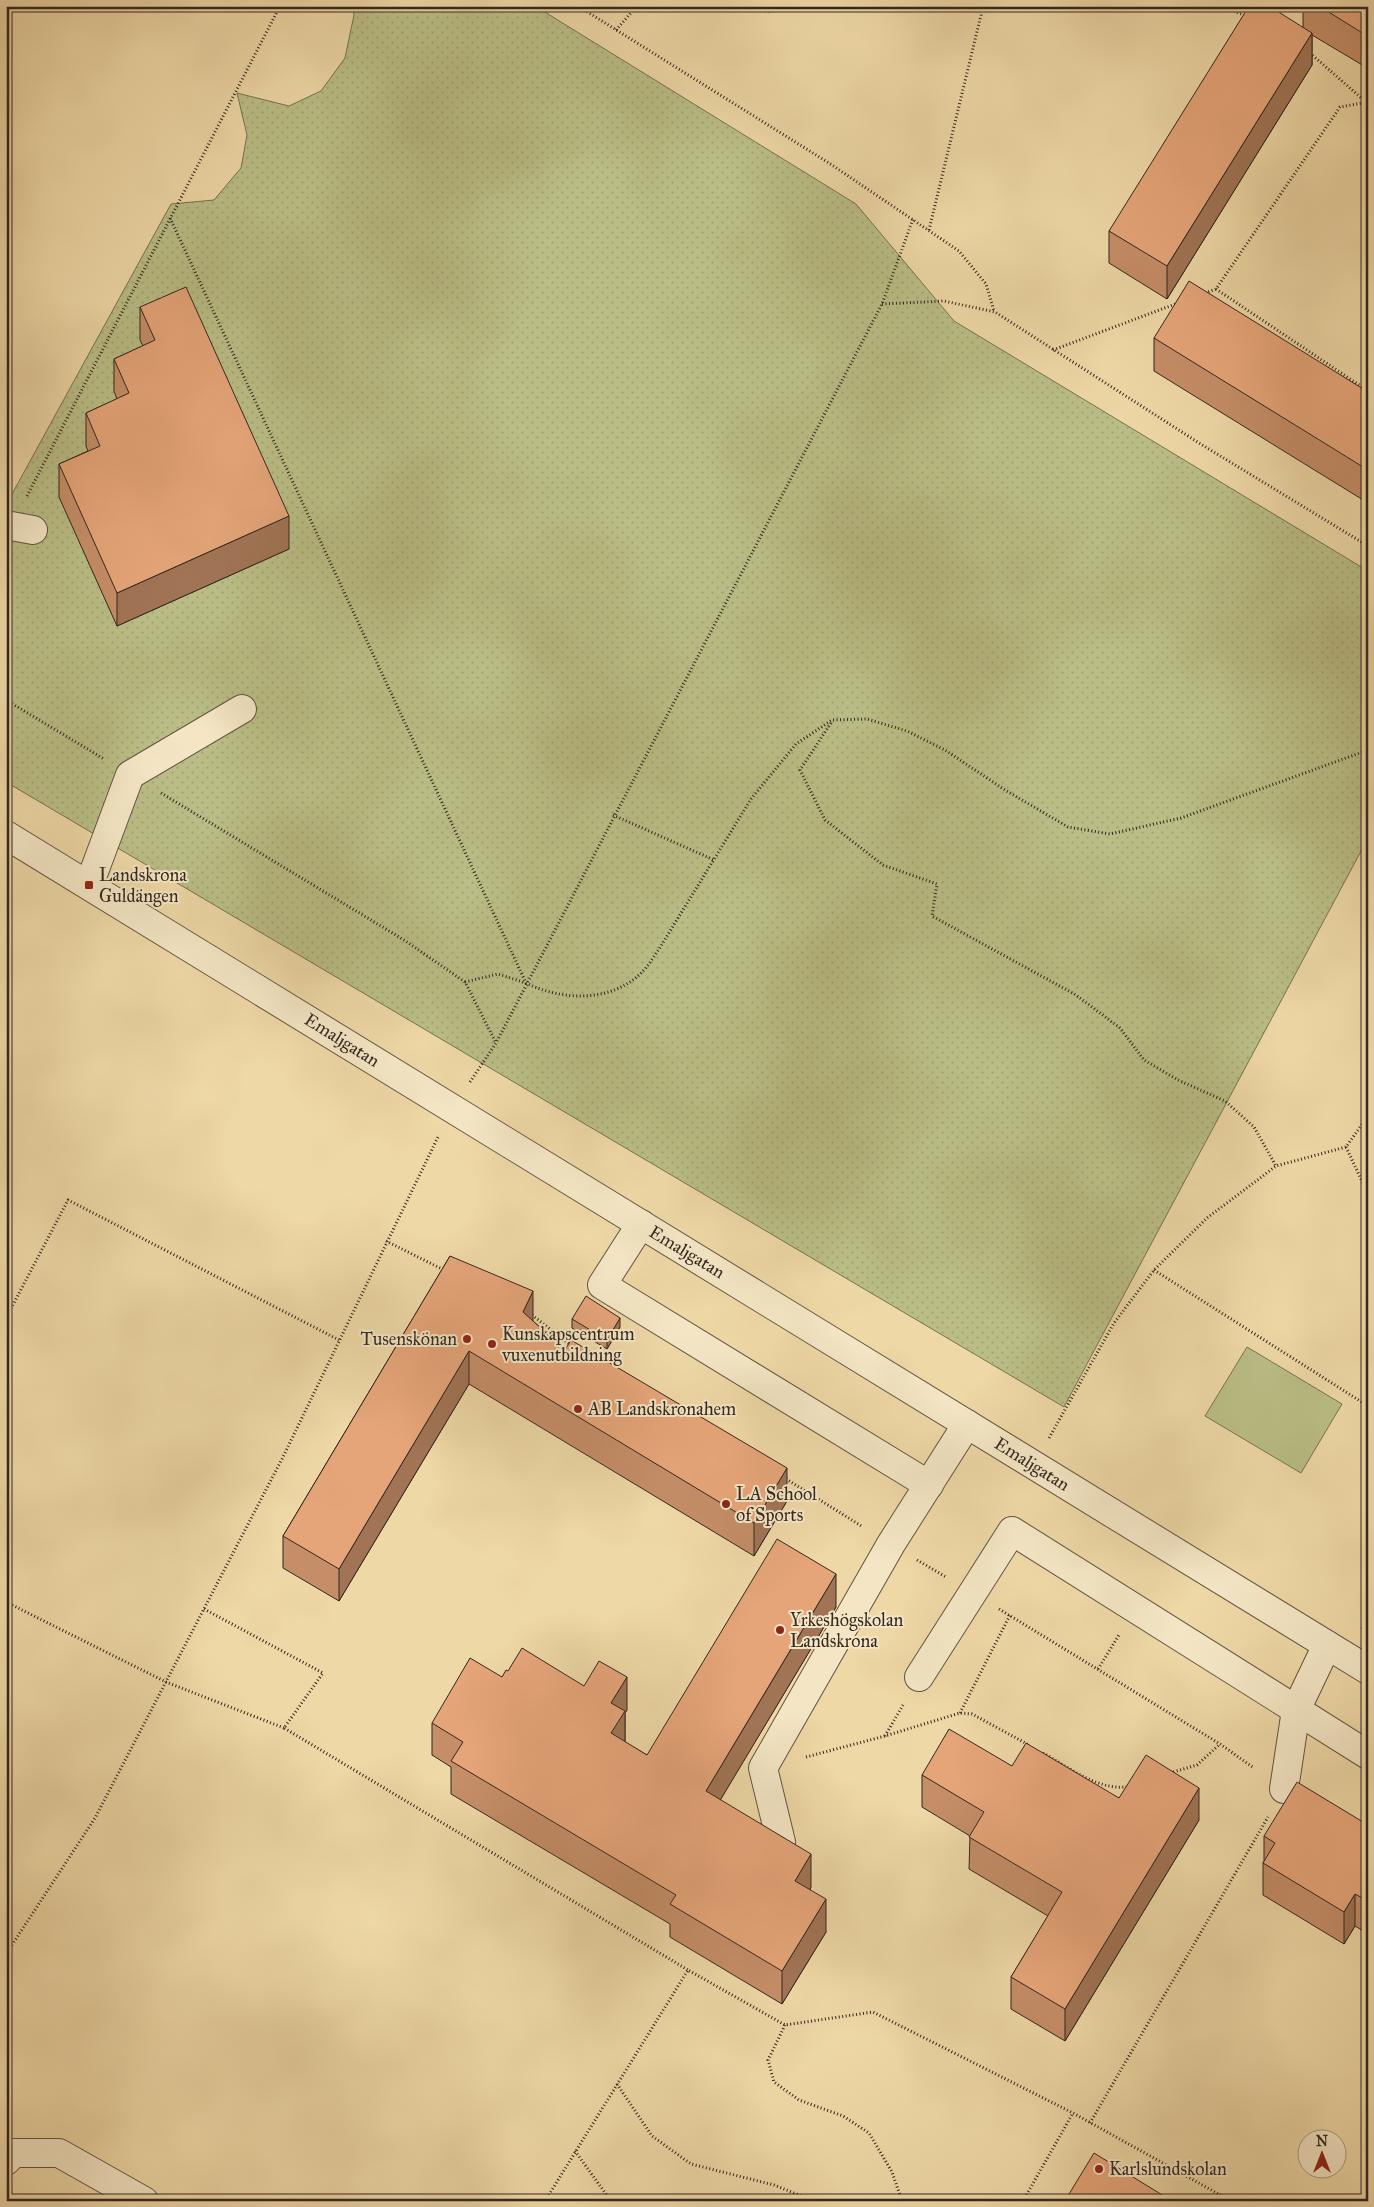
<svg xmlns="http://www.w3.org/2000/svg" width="1374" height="2207" font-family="'IM FELL Great Primer',serif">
<defs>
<pattern id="park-dots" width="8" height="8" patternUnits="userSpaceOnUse" patternTransform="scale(1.25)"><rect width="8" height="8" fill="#babe86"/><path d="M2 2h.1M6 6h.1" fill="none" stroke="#a0a373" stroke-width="1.8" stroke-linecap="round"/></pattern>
</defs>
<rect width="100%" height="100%" fill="#eed8a6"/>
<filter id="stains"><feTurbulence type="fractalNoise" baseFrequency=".004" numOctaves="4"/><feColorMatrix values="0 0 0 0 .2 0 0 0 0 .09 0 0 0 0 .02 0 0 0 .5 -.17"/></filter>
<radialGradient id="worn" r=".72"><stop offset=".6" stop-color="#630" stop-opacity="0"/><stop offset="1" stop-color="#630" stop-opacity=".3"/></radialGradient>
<polygon fill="url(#park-dots)" stroke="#767254" points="352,6 535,6 856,204 954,321 1368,571 1368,838 1064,1407 6,782 6,505 171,204 214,200 241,168 247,135 237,93 289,106 321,91 345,58 354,15"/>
<polygon fill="#babe86" stroke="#767254" points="1247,1347 1342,1404 1301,1473 1205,1416"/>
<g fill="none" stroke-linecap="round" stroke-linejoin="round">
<g stroke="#625343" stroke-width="30">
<g id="minor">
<polyline points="6,525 33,530"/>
<polyline points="6,835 1368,1670"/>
<polyline points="89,885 130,775 242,709"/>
<polyline points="641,1224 602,1285 929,1485"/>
<polyline points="919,1677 1012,1531 1368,1755"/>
<polyline points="1284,1789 1296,1710 1327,1645"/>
<polyline points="781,1842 763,1768 891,1544 967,1424"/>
<polyline points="6,2161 14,2153 59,2153 144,2201"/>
</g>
</g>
<g stroke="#332722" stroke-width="3" stroke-dasharray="1 2.5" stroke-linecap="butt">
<polyline points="578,6 832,165 959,251 986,284 994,311"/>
<polyline points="756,6 767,12 799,6"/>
<polyline points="1217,6 1245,15"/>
<polyline points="616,30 637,6"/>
<polyline points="1310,53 1367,103"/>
<path d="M170,218L526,983C562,1001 613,1003 643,971C649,965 654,956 659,949L751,799L796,744L832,720L867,719L907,731L945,750L1005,790L1068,827L1110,834L1181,818L1368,750"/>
<polyline points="929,230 981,15 979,6"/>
<polyline points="1216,289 1368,391"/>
<polyline points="1205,293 1216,289 1340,107 1368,102"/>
<polyline points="882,304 944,301 995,312 1199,443 1368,546"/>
<polyline points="1053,350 1178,303"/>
<polyline points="27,496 280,6"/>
<polyline points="6,700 104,759"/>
<polyline points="831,723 800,770 825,820 883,865 937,884 932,916 1076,995 1120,1028 1144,1060 1178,1080 1225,1101 1254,1127 1276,1166"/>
<polyline points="161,793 404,940 465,982 496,1043"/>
<polyline points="613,815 714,860"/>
<polyline points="465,982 498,974 526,983"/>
<polyline points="470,1082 496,1043 882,304 913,219"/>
<polyline points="1346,1147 1368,1194"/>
<polyline points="386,1241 446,1271"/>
<polyline points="1154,1270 1368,1406"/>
<polyline points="532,1315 572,1346"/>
<polyline points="6,1318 68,1200 339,1340"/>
<polyline points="1049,1438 1114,1323 1154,1270 1207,1218 1276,1166 1346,1147 1368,1116"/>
<polyline points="783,1477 863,1527"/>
<polyline points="917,1560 946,1577"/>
<polyline points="6,1602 166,1682 284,1728"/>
<polyline points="204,1609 323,1673 284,1728 688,1970"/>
<polyline points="999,1609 1220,1744 1254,1768"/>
<polyline points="1362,1629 1368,1621"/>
<polyline points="1098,1669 1119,1635"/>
<polyline points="960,1713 1010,1615"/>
<polyline points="885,1736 903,1705"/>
<path d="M1043,1753C1069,1767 1100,1793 1131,1786"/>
<polyline points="806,1757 885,1736 960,1713 972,1714 1029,1745"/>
<polyline points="1170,1773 1197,1765 1220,1744"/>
<polyline points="6,1954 95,1818 282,1459 438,1137"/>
<polyline points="785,2025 768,2060 774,2082 799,2100 843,2116 869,2133 892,2172 902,2201"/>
<polyline points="617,2084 652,2136 691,2164 774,2185 804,2197 806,2201"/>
<polyline points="1090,2123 1268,1817"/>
<polyline points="575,2151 611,2201"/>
<polyline points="545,2201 688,1970 785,2025 873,2012 1073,2113"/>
<polyline points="1023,2201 1073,2113 1231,2201"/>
</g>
<use href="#minor" stroke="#f4e6c5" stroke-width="28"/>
</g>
<g fill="#c58e68" stroke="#332722">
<polygon points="1303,6 1368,6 1364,66 1312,35 1312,65 1167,299 1109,263 1109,231 1303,27"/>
<polygon points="140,307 289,549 117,626 59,497 59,464 88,451 86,446 86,413 117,399 114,391 114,359 143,346 140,340"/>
<polygon points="1154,338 1368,392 1368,503 1154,371"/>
<polygon points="450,1256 533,1321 565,1350 787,1501 754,1556 469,1384 339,1601 283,1568 283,1536"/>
<polygon points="572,1319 620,1327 607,1349 572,1328"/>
<polygon points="836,1607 720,1800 811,1887 810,1890 826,1932 782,2004 670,1937 670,1924 451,1794 451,1767 432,1755 432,1723 502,1677 508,1671 584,1686 627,1710 625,1713 625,1742 647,1755"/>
<polygon points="1012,1766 1119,1798 1199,1820 1065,2041 1011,2009 1011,1977 1048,1916 969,1869 970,1836 922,1807 922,1775"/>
<polygon points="1368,1825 1368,1934 1355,1926 1344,1944 1263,1895 1263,1863 1264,1861 1264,1836"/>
</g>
<g fill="#a07455" stroke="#332722">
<polygon points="1368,27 1368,60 1364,66 1364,34"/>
<polygon points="1312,33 1312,65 1167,299 1167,266"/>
<polygon points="289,516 289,549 117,626 117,593"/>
<polygon points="533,1291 533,1324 523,1312"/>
<polygon points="620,1318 620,1327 607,1349 607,1340"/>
<polygon points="469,1351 469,1384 339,1601 339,1569"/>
<polygon points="787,1468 787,1501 754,1556 754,1523"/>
<polygon points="836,1574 836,1607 706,1824 706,1791"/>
<polygon points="627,1677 627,1710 625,1713 625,1744 611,1766 611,1703"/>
<polygon points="1199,1788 1199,1820 1065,2041 1065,2009"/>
<polygon points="811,1854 811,1887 795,1914 795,1881"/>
<polygon points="1355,1894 1355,1926 1344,1944 1344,1912"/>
<polygon points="826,1899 826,1932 782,2004 782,1971"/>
</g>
<g fill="#e5a579" stroke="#332722">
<polygon points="1249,6 1269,6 1312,33 1167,266 1109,231"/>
<polygon points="1319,6 1368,6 1368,27 1364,34"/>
<polygon points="1189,281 1368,392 1368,470 1154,338"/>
<polygon points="186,287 289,516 117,593 59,464 100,446 86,413 129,393 114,359 155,340 140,307"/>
<polygon points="450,1256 533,1291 523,1312 565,1350 571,1340 787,1468 754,1523 469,1351 339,1569 283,1536"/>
<polygon points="586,1296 620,1318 607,1340 572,1319"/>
<polygon points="777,1539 836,1574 706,1791 811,1854 795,1881 826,1899 782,1971 670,1904 676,1895 451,1761 463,1742 432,1723 470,1658 502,1677 506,1670 508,1671 522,1648 584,1686 599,1661 627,1677 611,1703 625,1711 611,1733 647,1755"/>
<polygon points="949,1729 1012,1766 1026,1743 1119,1798 1146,1755 1199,1788 1065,2009 1011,1977 1062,1892 969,1837 984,1812 922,1775"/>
<polygon points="1297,1782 1368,1825 1368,1901 1355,1894 1344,1912 1263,1863 1275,1843 1264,1836"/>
<polygon points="1094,2153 1172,2201 1069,2201 1066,2199"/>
</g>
<g fill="#8f2418" stroke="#f4e6c5" stroke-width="2">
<rect x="84" y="880" width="10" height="10" rx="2.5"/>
<circle cx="467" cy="1339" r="5"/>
<circle cx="492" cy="1344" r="5"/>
<circle cx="578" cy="1409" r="5"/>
<circle cx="726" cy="1504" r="5"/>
<circle cx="780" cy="1630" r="5"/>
<circle cx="1099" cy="2169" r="5"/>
</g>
<g text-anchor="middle" stroke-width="4" stroke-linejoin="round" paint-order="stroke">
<g font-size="18" fill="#332722" stroke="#f4e6c5" text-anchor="start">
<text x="99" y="881">Landskrona<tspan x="99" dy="21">Guldängen</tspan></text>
<text x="502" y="1340">Kunskapscentrum<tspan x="502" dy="21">vuxenutbildning</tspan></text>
<text x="457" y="1345" text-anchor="end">Tusenskönan</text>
<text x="588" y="1415">AB Landskronahem</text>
<text x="736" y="1500">LA School<tspan x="736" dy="21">of Sports</tspan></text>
<text x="790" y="1626">Yrkeshögskolan<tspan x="790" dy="21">Landskrona</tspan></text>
<text x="1109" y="2175">Karlslundskolan</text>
</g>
<g font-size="18" fill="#332722" stroke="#f4e6c5">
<text transform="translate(342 1040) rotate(32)" y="6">Emaljgatan</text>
<text transform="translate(687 1252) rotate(31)" y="6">Emaljgatan</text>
<text transform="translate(1032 1464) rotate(32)" y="6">Emaljgatan</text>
</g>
</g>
<rect width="1374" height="2207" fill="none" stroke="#eed8a6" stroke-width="25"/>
<rect x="8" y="8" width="1359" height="2192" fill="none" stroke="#332722" stroke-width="2.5"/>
<rect x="12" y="12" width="1349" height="2182" fill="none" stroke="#332722"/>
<g transform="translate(1322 2154)"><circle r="24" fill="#f4e6c5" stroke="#a79a84"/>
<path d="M0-4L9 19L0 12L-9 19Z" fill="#8f2418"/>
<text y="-8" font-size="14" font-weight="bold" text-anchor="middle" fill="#332722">N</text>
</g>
<rect width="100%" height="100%" filter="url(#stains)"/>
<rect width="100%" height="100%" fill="url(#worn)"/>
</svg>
